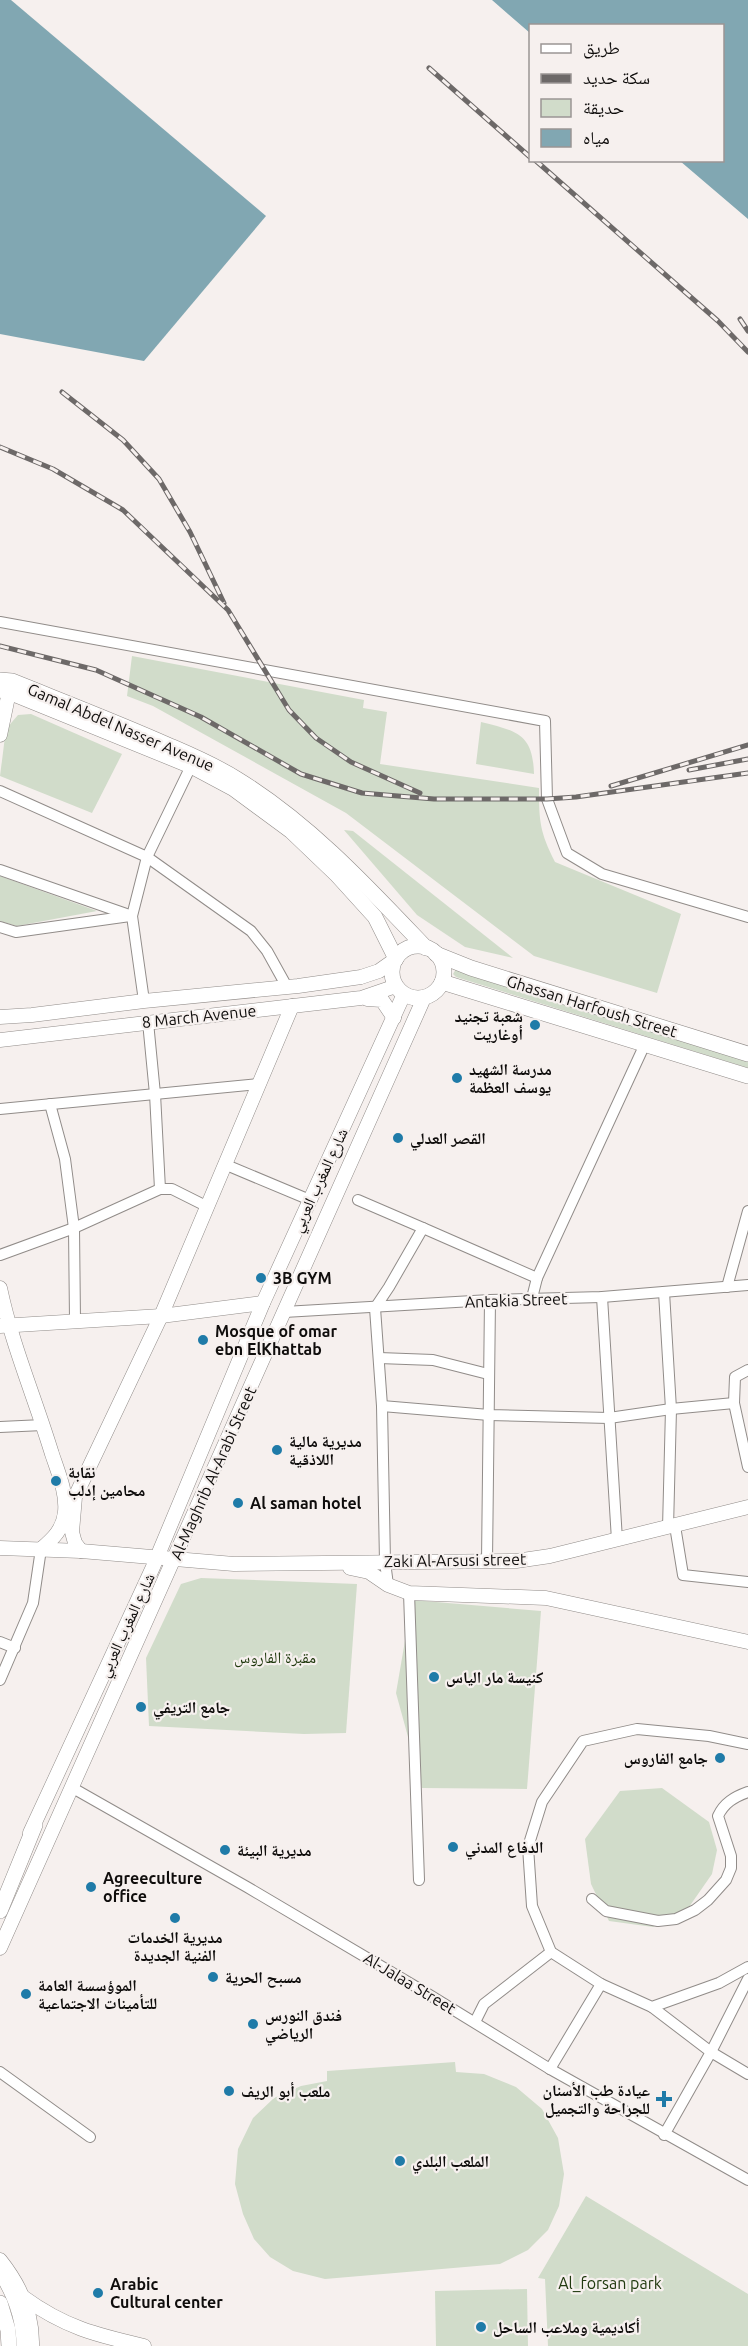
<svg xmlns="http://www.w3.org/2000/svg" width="748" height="2346" font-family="Ubuntu,'Noto Naskh Arabic',sans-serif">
<rect width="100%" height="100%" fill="#f6f0ee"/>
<g fill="#d1dcca">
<path d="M132,656L364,700L363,708L387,712L380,764L539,788C539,822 540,832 555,862L681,914L657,993L534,956L346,813L153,706L127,696Z"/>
<polygon points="31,714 122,754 92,813 0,776 6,729 18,715"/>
<path d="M481,722C516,731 533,733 534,774L476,764Z"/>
<polygon points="344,830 353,831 513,958 465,947 417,915"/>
<polygon points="0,876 97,911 17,926 0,921"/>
<polygon points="456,969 748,1060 748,1068 456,977 453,974"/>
<polygon points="201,1578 357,1584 346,1733 304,1734 149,1726 146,1658 181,1584"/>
<polygon points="412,1600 541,1611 527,1789 422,1788 396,1693"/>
<polygon points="662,1788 709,1822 717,1850 712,1874 689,1907 653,1927 609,1921 591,1884 585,1839 620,1791"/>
<polygon points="455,2062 456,2072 484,2074 516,2087 542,2109 558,2138 564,2174 559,2206 548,2230 528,2250 500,2264 325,2279 293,2271 270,2257 254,2239 243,2214 235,2184 238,2149 253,2118 274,2098 301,2086 327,2081 327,2071"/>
<polygon points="586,2196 748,2294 748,2346 548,2346 545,2279 538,2278"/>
<polygon points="527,2289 528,2346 436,2346 435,2291"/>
</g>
<g fill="#81a7b2">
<polygon points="0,0 11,0 266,216 144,361 0,334"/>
<polygon points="492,0 748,0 748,219 680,161 722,160 722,26 530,26 530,33"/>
</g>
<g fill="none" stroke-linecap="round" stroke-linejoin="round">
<g stroke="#918c89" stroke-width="12">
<g id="street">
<polyline points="0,622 545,721 547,799 567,853 602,874 748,917"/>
<polyline points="0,791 147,857 251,931 267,951 287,987"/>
<polyline points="0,870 132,916"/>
<polyline points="0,927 16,932 130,916"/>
<polyline points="144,1001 132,916 147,857 191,766"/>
<polyline points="148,1022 155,1094 160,1189"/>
<polyline points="50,1104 65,1159 74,1228 75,1320"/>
<polyline points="0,1109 259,1084"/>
<polyline points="224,1164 310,1200"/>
<polyline points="358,1200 423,1228 389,1287 375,1308 382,1406 385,1562 388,1585"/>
<polyline points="423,1228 537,1278"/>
<polyline points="0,1255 74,1228 160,1189 172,1189 206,1206"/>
<polyline points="727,1287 748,1211"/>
<polyline points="664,1292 671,1409 668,1528"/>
<polyline points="602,1297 617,1540"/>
<polyline points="532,1298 537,1278 645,1044"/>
<polyline points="284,1312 490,1300 602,1297 748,1285"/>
<polyline points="379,1358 433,1360 488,1374"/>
<polyline points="734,1403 748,1467"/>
<polyline points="382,1406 489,1415 609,1418 671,1409 734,1403 735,1377 748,1370"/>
<polyline points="0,1427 43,1425"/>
<polyline points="675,1526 683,1575 748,1582"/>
<polyline points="487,1561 490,1300"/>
<polyline points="409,1593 419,1880"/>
<polyline points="0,1642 15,1648"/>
<polyline points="0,1680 33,1603 41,1549"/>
<polyline points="748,1744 709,1736 637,1729 583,1741 542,1802 528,1847 532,1906 551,1952 601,1984 652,2007 719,1983 748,1967"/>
<polyline points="71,1787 247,1887 423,1991 550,2069 748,2180"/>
<path d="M592,1899L606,1911L658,1921L676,1919L695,1910L708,1900L726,1880L731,1868V1856L718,1816C724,1803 734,1797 748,1792"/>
<polyline points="652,2007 711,2052 748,2074"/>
<polyline points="475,2022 484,2004 551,1952"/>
<polyline points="550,2069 601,1984"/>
<polyline points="0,2072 90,2137"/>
<polyline points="664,2135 711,2052 748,1979"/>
</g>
</g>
<g stroke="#918c89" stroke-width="15">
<g id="secondary">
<polyline points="0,735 9,692"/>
<polyline points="367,999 382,1000 394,1018"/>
<polyline points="0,1017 32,1015 144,1001 298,986 361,977 379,971 396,959"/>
<polyline points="0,1040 361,998 396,986"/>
<path d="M0,1288C12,1345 35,1398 52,1454C58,1472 67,1493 65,1512C63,1529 54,1538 41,1549"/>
<polyline points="0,1326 161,1316 263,1303"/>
<polyline points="0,1548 81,1551 234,1564 516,1561 550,1556 748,1507"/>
<polyline points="81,1551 75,1543 72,1532 75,1497 161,1316 292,1006"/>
<polyline points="350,1568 369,1572 388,1585 409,1593 546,1598 748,1642"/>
<polyline points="30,1833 153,1567 263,1303 404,994"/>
<polyline points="0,1948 424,998"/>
<path d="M0,2260C20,2285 33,2313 32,2346"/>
<path d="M23,2297C64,2327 96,2335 144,2346"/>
</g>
</g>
<g stroke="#918c89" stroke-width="16">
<g id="primary">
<path d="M0,680L12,681C64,702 116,722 168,745C191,755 215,765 237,779C310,824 368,887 426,948"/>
<polyline points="0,690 9,692 191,766 234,789 291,831 336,874 375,917 396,959"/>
<circle cx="418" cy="972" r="26"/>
<polyline points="436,954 471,968 748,1054"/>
<polyline points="442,982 748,1076"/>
<polyline points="0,1911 35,1825"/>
<path d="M0,2271C15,2294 24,2318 24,2346"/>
<polyline points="0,2303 8,2330 9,2346"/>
</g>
</g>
<use href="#street" stroke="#fff" stroke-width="10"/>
<use href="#secondary" stroke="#fff" stroke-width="14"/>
<use href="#primary" stroke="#fff" stroke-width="15"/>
<g stroke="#6d6968" stroke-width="5">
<g id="rail">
<polyline points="429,68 530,157"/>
<polyline points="535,160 718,321 748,352"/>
<polyline points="740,319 748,331"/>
<polyline points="62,392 123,440 159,479 190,532 224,603"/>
<polyline points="0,447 53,469 123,510 228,610 289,710 316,738 351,762 420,793"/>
<polyline points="0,646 96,670 201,717 301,774 362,793 434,799 547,799 576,797 748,773"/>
<polyline points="689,770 748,759"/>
<polyline points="611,786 748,745"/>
</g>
</g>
<use href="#rail" stroke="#f6f0ee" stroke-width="3" stroke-dasharray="9" stroke-linecap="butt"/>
</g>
<g fill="#1f7ba8" stroke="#f6f0ee" stroke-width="2">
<circle cx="535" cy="1025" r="6"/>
<circle cx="457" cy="1078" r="6"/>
<circle cx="398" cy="1138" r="6"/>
<circle cx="261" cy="1278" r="6"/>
<circle cx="203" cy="1340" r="6"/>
<circle cx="277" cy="1450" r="6"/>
<circle cx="56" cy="1481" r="6"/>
<circle cx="238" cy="1503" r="6"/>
<circle cx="434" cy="1677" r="6"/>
<circle cx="141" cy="1707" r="6"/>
<circle cx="720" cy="1758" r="6"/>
<circle cx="453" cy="1847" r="6"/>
<circle cx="225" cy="1850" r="6"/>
<circle cx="91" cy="1887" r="6"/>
<circle cx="175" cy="1918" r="6"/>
<circle cx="213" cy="1977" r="6"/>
<circle cx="26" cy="1994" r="6"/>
<circle cx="253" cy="2024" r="6"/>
<circle cx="229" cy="2091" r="6"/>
<path d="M661 2090h6v6h6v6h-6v6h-6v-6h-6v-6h6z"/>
<circle cx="400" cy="2161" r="6"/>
<circle cx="98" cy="2293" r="6"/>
<circle cx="481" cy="2327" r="6"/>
</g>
<g text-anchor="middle" stroke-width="4.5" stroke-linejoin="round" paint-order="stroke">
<g font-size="16" fill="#0f0d0c" stroke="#f6f0ee">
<text transform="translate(121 727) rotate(23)" y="6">Gamal Abdel Nasser Avenue</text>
<text transform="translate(592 1006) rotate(17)" y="6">Ghassan Harfoush Street</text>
<text transform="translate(199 1016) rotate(-6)" y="6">8 March Avenue</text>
<text transform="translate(319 1180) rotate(-65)" y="6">شارع المغرب العربي</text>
<text transform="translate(516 1300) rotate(-2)" y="6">Antakia Street</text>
<text transform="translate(213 1473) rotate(-66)" y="6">Al-Maghrib Al-Arabi Street</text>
<text transform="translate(455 1560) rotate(-1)" y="6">Zaki Al-Arsusi street</text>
<text transform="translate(126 1625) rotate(-65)" y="6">شارع المغرب العربي</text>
<text transform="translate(410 1983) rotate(31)" y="6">Al-Jalaa Street</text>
</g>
<g font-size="16" font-weight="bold" fill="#0f0d0c" stroke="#f6f0ee" text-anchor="start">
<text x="523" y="1022" text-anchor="end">شعبة تجنيد<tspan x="523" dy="18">أوغاريت</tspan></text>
<text x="469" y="1075">مدرسة الشهيد<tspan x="469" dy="18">يوسف العظمة</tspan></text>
<text x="410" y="1144">القصر العدلي</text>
<text x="273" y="1284">3B GYM</text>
<text x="215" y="1337">Mosque of omar<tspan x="215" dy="18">ebn ElKhattab</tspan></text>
<text x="289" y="1447">مديرية مالية<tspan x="289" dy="18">اللاذقية</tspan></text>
<text x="68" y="1478">نقابة<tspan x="68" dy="18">محامين إدلب</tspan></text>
<text x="250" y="1509">Al saman hotel</text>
<text x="446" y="1683">كنيسة مار الياس</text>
<text x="153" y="1713">جامع التريفي</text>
<text x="708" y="1764" text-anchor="end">جامع الفاروس</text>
<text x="465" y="1853">الدفاع المدني</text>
<text x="237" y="1856">مديرية البيئة</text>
<text x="103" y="1884">Agreeculture<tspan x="103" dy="18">office</tspan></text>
<text x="175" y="1943" text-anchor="middle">مديرية الخدمات<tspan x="175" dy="18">الفنية الجديدة</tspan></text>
<text x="225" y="1983">مسبح الحرية</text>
<text x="38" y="1991">الموؤسسة العامة<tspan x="38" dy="18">للتأمينات الاجتماعية</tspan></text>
<text x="265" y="2021">فندق النورس<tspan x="265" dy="18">الرياضي</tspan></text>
<text x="650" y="2096" text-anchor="end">عيادة طب الأسنان<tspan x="650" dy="18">للجراحة والتجميل</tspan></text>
<text x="241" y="2097">ملعب أبو الريف</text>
<text x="412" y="2167">الملعب البلدي</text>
<text x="110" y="2290">Arabic<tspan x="110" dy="18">Cultural center</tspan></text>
<text x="493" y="2333">أكاديمية وملاعب الساحل</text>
</g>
<g font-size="16" fill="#213a0f" stroke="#f6f0ee">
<text x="275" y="1663">مقبرة الفاروس</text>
<text x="610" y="2289">Al_forsan park</text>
</g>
</g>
<rect x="529" y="24" width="195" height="138" fill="#f6f0ee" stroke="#9a9594" stroke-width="1.5"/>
<rect x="541" y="44" width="30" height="9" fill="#ffffff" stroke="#9a9594" stroke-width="1.5"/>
<text x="583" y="54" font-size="18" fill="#0f0d0c">طريق</text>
<rect x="541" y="74" width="30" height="9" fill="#6d6968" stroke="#9a9594" stroke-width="1.5"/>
<text x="583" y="84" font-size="18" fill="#0f0d0c">سكة حديد</text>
<rect x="541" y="99" width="30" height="18" fill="#d1dcca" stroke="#9a9594" stroke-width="1.5"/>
<text x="583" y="114" font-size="18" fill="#0f0d0c">حديقة</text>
<rect x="541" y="129" width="30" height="18" fill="#81a7b2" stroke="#9a9594" stroke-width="1.5"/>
<text x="583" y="144" font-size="18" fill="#0f0d0c">مياه</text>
</svg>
